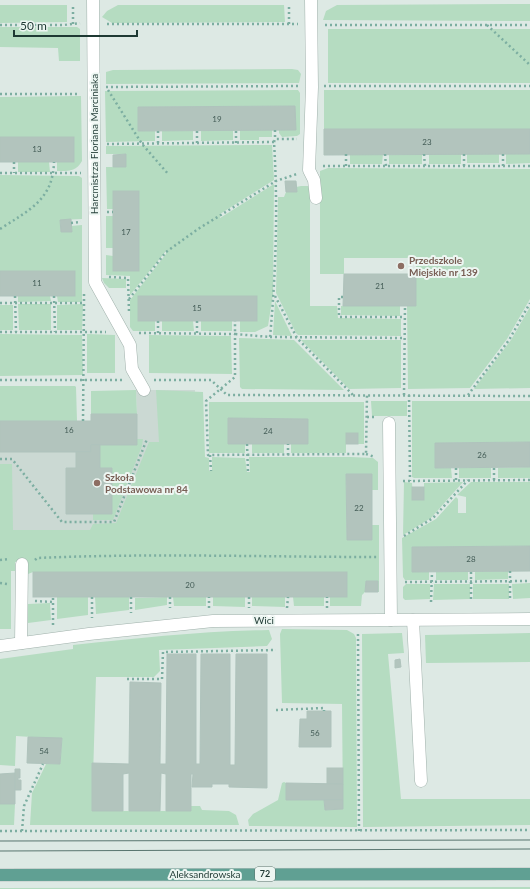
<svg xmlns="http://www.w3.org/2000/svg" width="530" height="889" font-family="Lato,sans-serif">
<rect width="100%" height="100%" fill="#dde9e4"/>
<polygon fill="#cbd9d3" points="136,390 195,390 194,545 0,545 0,421 91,421 137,414"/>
<g fill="#b5dcc1">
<polygon points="530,4 530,21 323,20 326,11 337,5"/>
<polygon points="0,5 67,5 67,22 0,23"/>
<polygon points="118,5 284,5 285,22 112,23 102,17 107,11"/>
<polygon points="0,27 77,27 80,29 80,61 59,61 58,48 0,47"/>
<rect x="328" y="29" width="202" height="54"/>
<polygon points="292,69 298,70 301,74 299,83 106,84 106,72 113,70"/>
<polygon points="298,90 300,93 300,134 297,136 282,137 279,133 279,130 295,129 295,106 138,107 138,131 155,131 155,141 106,142 105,91"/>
<rect x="324" y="90" width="206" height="39"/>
<path d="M81,96L82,161C76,172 68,171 57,171V162H74V137H0V97Z"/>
<polygon points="233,130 233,140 201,141 201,131"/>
<polygon points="240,130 272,130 272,137 259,137 259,140 240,140"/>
<polygon points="162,131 193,131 193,140 162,141"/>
<polygon points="272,145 274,180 220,214 220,218 274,184 273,294 268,326 255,332 240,332 240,321 257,321 256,296 138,296 138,321 155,321 155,331 133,331 130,327 130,300 166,254 166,251 130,295 130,276 106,275 106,255 113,256 114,271 139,271 139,192 113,209 107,209 106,167 126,167 126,154 106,154 106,146"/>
<polygon points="350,154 383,154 382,164 350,164"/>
<polygon points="422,154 422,164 389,164 389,155"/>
<rect x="429" y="154" width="32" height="10"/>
<rect x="467" y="154" width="32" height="9"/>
<polygon points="506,154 530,154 530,163 506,164"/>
<polygon points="18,162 49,162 50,172 18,172"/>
<polygon points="328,168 530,169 530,299 507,339 470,388 408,389 407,306 416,306 416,258 344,258 344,274 320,274 320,171"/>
<polygon points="0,175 79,176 82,178 82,219 60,220 61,232 72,232 71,226 82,225 82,302 58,302 57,296 74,296 74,271 0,271"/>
<polygon points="301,186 313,186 310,198 310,306 337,306 338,318 401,319 401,336 298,335 296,333 276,293 278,197 284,197 286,192 296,192 296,187"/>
<rect x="106" y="216" width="7" height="32"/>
<polygon points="102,278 126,279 126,288 109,288 104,283"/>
<polygon points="18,296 50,296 51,301 18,302"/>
<polygon points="275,301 292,336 273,335"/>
<polygon points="18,304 51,304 51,330 19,330"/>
<polygon points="83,304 82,330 57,330 57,305"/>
<rect x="0" y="305" width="13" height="25"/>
<polygon points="341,306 400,306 400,316 341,315"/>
<polygon points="530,307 530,388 474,389 511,340"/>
<polygon points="162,321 193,321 194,331 162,331"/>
<rect x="201" y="321" width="31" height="10"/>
<polygon points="0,334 82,335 83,375 0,376"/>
<polygon points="87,334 115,335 115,373 87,373"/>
<polygon points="149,335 231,336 232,374 149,373"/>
<polygon points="239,338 294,340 344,390 242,389 240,387"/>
<polygon points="301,340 401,340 401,388 349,389"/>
<polygon points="0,386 75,386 76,387 77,421 0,421"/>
<polygon points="136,390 137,414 91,414 91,391"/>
<polygon points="156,390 203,392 205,457 209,458 209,471 212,471 212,457 245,458 247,472 250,472 249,457 351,457 373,458 378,462 378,490 372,490 346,475 347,540 372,540 372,525 379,525 379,592 378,592 378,581 366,581 365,592 362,595 361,606 330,606 330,597 347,597 347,572 33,572 28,574 27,562 15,562 15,571 11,571 11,629 0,629 0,464 12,464 13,530 90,530 93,524 116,523 149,442 159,442"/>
<polygon points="371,401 407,401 407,416 372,416"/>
<polygon points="412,401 530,401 530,442 435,443 435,468 451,468 452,478 414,478 412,477"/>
<polygon points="209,402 364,402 364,444 358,444 357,433 346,433 346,453 291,453 291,444 308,444 308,419 228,418 228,444 245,444 245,453 209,453"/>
<polygon points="137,439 143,439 142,446 113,520 93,520 93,514 112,513 112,468 100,468 100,445 137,445"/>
<rect x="252" y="444" width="32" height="9"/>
<polygon points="530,467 530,478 498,478 498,468"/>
<rect x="459" y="468" width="32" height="10"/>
<polygon points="404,482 412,483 413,500 424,500 424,483 463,482 431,518 403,535"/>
<polygon points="471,482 530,482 530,546 412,547 412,572 429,572 429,580 405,580 403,577 402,538 436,519 456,497 458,499 458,513 466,513 466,497 457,495"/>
<polygon points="508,571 508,579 475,580 475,572"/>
<rect x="436" y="572" width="32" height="8"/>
<polygon points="530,583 530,598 513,599 512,584"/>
<polygon points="406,584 430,584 430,599 405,600 403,598 403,587"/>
<polygon points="434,584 470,584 470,599 433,600"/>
<rect x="473" y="584" width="36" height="15"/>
<polygon points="57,597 88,597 88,615 57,619"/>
<polygon points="95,597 129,597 129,610 96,614"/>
<polygon points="167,597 167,605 135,610 135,598"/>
<polygon points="173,597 206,597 206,606 174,606"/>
<polygon points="213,597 245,597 245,607 213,606"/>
<polygon points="252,597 285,597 285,607 252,606"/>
<polygon points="293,597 324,597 324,606 294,606"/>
<polygon points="50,603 51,620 28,623 28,604"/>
<polygon points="282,629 347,630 354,634 356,638 357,827 249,826 248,820 253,814 278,800 282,783 284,782 324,800 325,810 343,809 342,704 282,703 280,634"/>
<path d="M269,630L272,639L267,646L159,650L160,671L154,677H96L92,811H190L191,806H200L202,810L229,811L236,815L239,825H30L32,793L46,764H60L62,739L16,736L15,766L0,765V659L73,649V645C138,638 203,631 269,630Z"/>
<polygon points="402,633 404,653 388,654 401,799 530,799 530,825 363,827 362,634"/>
<polygon points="530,633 530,662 426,663 425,635"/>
<polygon points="0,804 15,804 14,825 0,825"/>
<polygon points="530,887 530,889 0,889 0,888"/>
</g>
<g fill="#b2c4bd" stroke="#afc3bc">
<polygon points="295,106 296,130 138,131 138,107"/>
<polygon points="324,129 530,129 530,154 324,155"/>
<rect x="0" y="137" width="74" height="25"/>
<polygon points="126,154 126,167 113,167 113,155"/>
<polygon points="285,181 296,181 297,192 286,192"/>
<rect x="113" y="191" width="26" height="80"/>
<polygon points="71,219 72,232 61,232 60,220"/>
<rect x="0" y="271" width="75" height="25"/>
<polygon points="344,274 416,274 416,306 343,306"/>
<rect x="138" y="296" width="119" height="25"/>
<polygon points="91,414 137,414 137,445 91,445 91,452 0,452 0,421 91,421"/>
<polygon points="228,418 308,419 308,444 228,444"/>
<rect x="346" y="433" width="12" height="11"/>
<polygon points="530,442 530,467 435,468 435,443"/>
<polygon points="91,445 100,445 100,468 112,468 112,514 66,514 66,468 76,468 76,452 91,452"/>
<polygon points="346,474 372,474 372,540 347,540"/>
<rect x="412" y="487" width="12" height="13"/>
<polygon points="530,546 530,571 412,572 412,547"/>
<rect x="33" y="572" width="314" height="25"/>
<polygon points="366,581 378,581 378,592 365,592"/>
<polygon points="167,654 196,654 196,764 200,764 201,654 230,654 230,765 235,765 236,654 267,654 267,788 229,787 229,784 212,784 212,787 192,787 193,774 191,774 191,811 166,811 166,774 161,773 160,811 129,811 129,773 123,774 123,811 92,811 92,763 129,764 130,682 161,683 160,764 166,764"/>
<polygon points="400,659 401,667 395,668 395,660"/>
<polygon points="307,711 331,711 331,747 299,747 300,719 307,719"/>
<polygon points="28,737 62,738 60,764 27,763"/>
<rect x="327" y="768" width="16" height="16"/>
<polygon points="15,769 20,769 20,778 18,778 18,780 21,780 21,790 15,790"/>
<polygon points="15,773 15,804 0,804 0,774"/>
<polygon points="286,783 343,784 343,800 286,800"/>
<polygon points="324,800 343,800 343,809 325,810"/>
</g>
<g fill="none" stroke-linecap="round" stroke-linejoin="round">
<g stroke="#a0b1ab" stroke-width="13">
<g id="minor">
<polyline points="93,0 95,282 130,345 132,369 144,390"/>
<polyline points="311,0 312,87 309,170 314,180 316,198"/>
<polyline points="389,423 391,620"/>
<polyline points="413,620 421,781"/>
<polyline points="21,643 22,564"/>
<polyline points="0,646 89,634 213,621 530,619"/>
</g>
</g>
<g stroke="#bcc4c2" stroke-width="13">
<polyline id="major" points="0,875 530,874"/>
</g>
<g stroke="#7caea1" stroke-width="2.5" stroke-dasharray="2 3" stroke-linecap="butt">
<polyline points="73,24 73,5"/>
<polyline points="107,24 298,24"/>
<polyline points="289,24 289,4"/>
<polyline points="0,25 64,25 80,23"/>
<polyline points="325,25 530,25"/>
<polyline points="487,25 530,65"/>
<polyline points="324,86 530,86"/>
<polyline points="106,87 299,86"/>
<polyline points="108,90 142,144 169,175"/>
<polyline points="0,94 79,94"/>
<polyline points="275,130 275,139"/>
<polyline points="197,131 197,143"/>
<polyline points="274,142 275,139 297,139"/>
<polyline points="158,143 158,131"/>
<polyline points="236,143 236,130"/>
<path d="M107,144L274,142C278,207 276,272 270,337L235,334V321"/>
<polyline points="346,154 346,166"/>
<polyline points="385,154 386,166"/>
<polyline points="424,154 425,166"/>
<polyline points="464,154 464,166"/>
<polyline points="14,162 14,173"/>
<polyline points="323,166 530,166"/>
<polyline points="503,166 503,154"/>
<polyline points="0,173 81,173"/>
<polyline points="107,212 113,212"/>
<polyline points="71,223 81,222"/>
<path d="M0,229C29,210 53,200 54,162"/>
<polyline points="109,277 128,278 129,312"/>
<polyline points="84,294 84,303"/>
<polyline points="15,296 16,332"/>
<polyline points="54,296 55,332"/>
<polyline points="275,296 297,338 353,395"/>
<polyline points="343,297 339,297 339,317 405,317"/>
<polyline points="129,299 166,252 198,229 276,181 297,174"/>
<polyline points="0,303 84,303 83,422"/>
<polyline points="158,321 158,333"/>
<polyline points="0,332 106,332"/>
<polyline points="139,333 235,334 235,377 206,401 208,455 366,454 367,395"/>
<polyline points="197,333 197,321"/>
<polyline points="270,337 404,338"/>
<polyline points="0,380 123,380"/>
<polyline points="154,380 211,380 227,395 530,396"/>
<polyline points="404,395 405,306"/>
<polyline points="409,395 410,481"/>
<polyline points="468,395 509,340 530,303"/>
<polyline points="367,417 377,417"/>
<polyline points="247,444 248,472"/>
<polyline points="366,454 375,457"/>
<polyline points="210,455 211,471"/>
<polyline points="288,455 288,444"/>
<polyline points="0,459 12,459 62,522 114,522 147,439"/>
<polyline points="494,468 494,480"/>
<polyline points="456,480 456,468"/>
<polyline points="403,481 530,480"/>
<polyline points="404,536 433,518 468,480"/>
<polyline points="0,560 9,559"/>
<path d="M35,560L37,558C150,553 264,557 377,557"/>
<polyline points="510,571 510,601"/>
<polyline points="471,572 471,602"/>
<polyline points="405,582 530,581"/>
<polyline points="0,583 7,584"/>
<polyline points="92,597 92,618"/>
<polyline points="131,597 131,613"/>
<polyline points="170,597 170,608"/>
<polyline points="249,597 249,608"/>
<polyline points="53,598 53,625"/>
<polyline points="35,601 53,602"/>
<polyline points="431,602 432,572"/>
<polyline points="209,608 209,597"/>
<polyline points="287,608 288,597"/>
<polyline points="327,608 327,597"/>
<polyline points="358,634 359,832"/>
<polyline points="127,679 162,679 163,652 276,650"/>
<polyline points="276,710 324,708 324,711"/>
<polyline points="0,831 530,830"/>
<polyline points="22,831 24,806 43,764"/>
</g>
<use href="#minor" stroke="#fff" stroke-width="12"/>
<use href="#major" stroke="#60a093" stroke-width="12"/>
<g stroke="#58756f" stroke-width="1">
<polyline points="0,841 530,840"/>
<polyline points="0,851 530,849"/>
</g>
</g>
<g fill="#8d6e63" stroke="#edf6f2" stroke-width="1.5">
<circle cx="401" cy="266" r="4"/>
<circle cx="97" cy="483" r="4"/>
</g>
<g text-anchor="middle" stroke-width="4" stroke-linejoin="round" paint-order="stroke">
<g font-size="8" fill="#435c56">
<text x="217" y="122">19</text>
<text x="427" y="145">23</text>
<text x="37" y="152">13</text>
<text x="126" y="235">17</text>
<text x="37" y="286">11</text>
<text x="380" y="289">21</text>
<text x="197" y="311">15</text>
<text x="69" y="433">16</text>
<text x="268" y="434">24</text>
<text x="482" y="458">26</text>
<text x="359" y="511">22</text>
<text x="471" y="562">28</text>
<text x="190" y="588">20</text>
<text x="315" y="736">56</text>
<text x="44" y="754">54</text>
</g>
<rect fill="#edf6f2" stroke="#5c726c" stroke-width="1" x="255" y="867" width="20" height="14" rx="3"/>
<g font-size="9" font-weight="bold" fill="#1e3933">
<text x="265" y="877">72</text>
</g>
<g font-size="10" fill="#1e3933" stroke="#edf6f2">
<text transform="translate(94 144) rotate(-90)" y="4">Harcmistrza Floriana Marciniaka</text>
<text x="264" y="624">Wici</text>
<text x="205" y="878">Aleksandrowska</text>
</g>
<g font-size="10" font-weight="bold" fill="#785e54" stroke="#edf6f2" text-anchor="start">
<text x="409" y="264">Przedszkole<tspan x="409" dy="12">Miejskie nr 139</tspan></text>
<text x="105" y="481">Szkoła<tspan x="105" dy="12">Podstawowa nr 84</tspan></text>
</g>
</g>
<path d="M14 30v6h123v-6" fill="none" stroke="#1e3933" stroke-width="2"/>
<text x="20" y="30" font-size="12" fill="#1e3933" stroke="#edf6f2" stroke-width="3" paint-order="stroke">50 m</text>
</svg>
